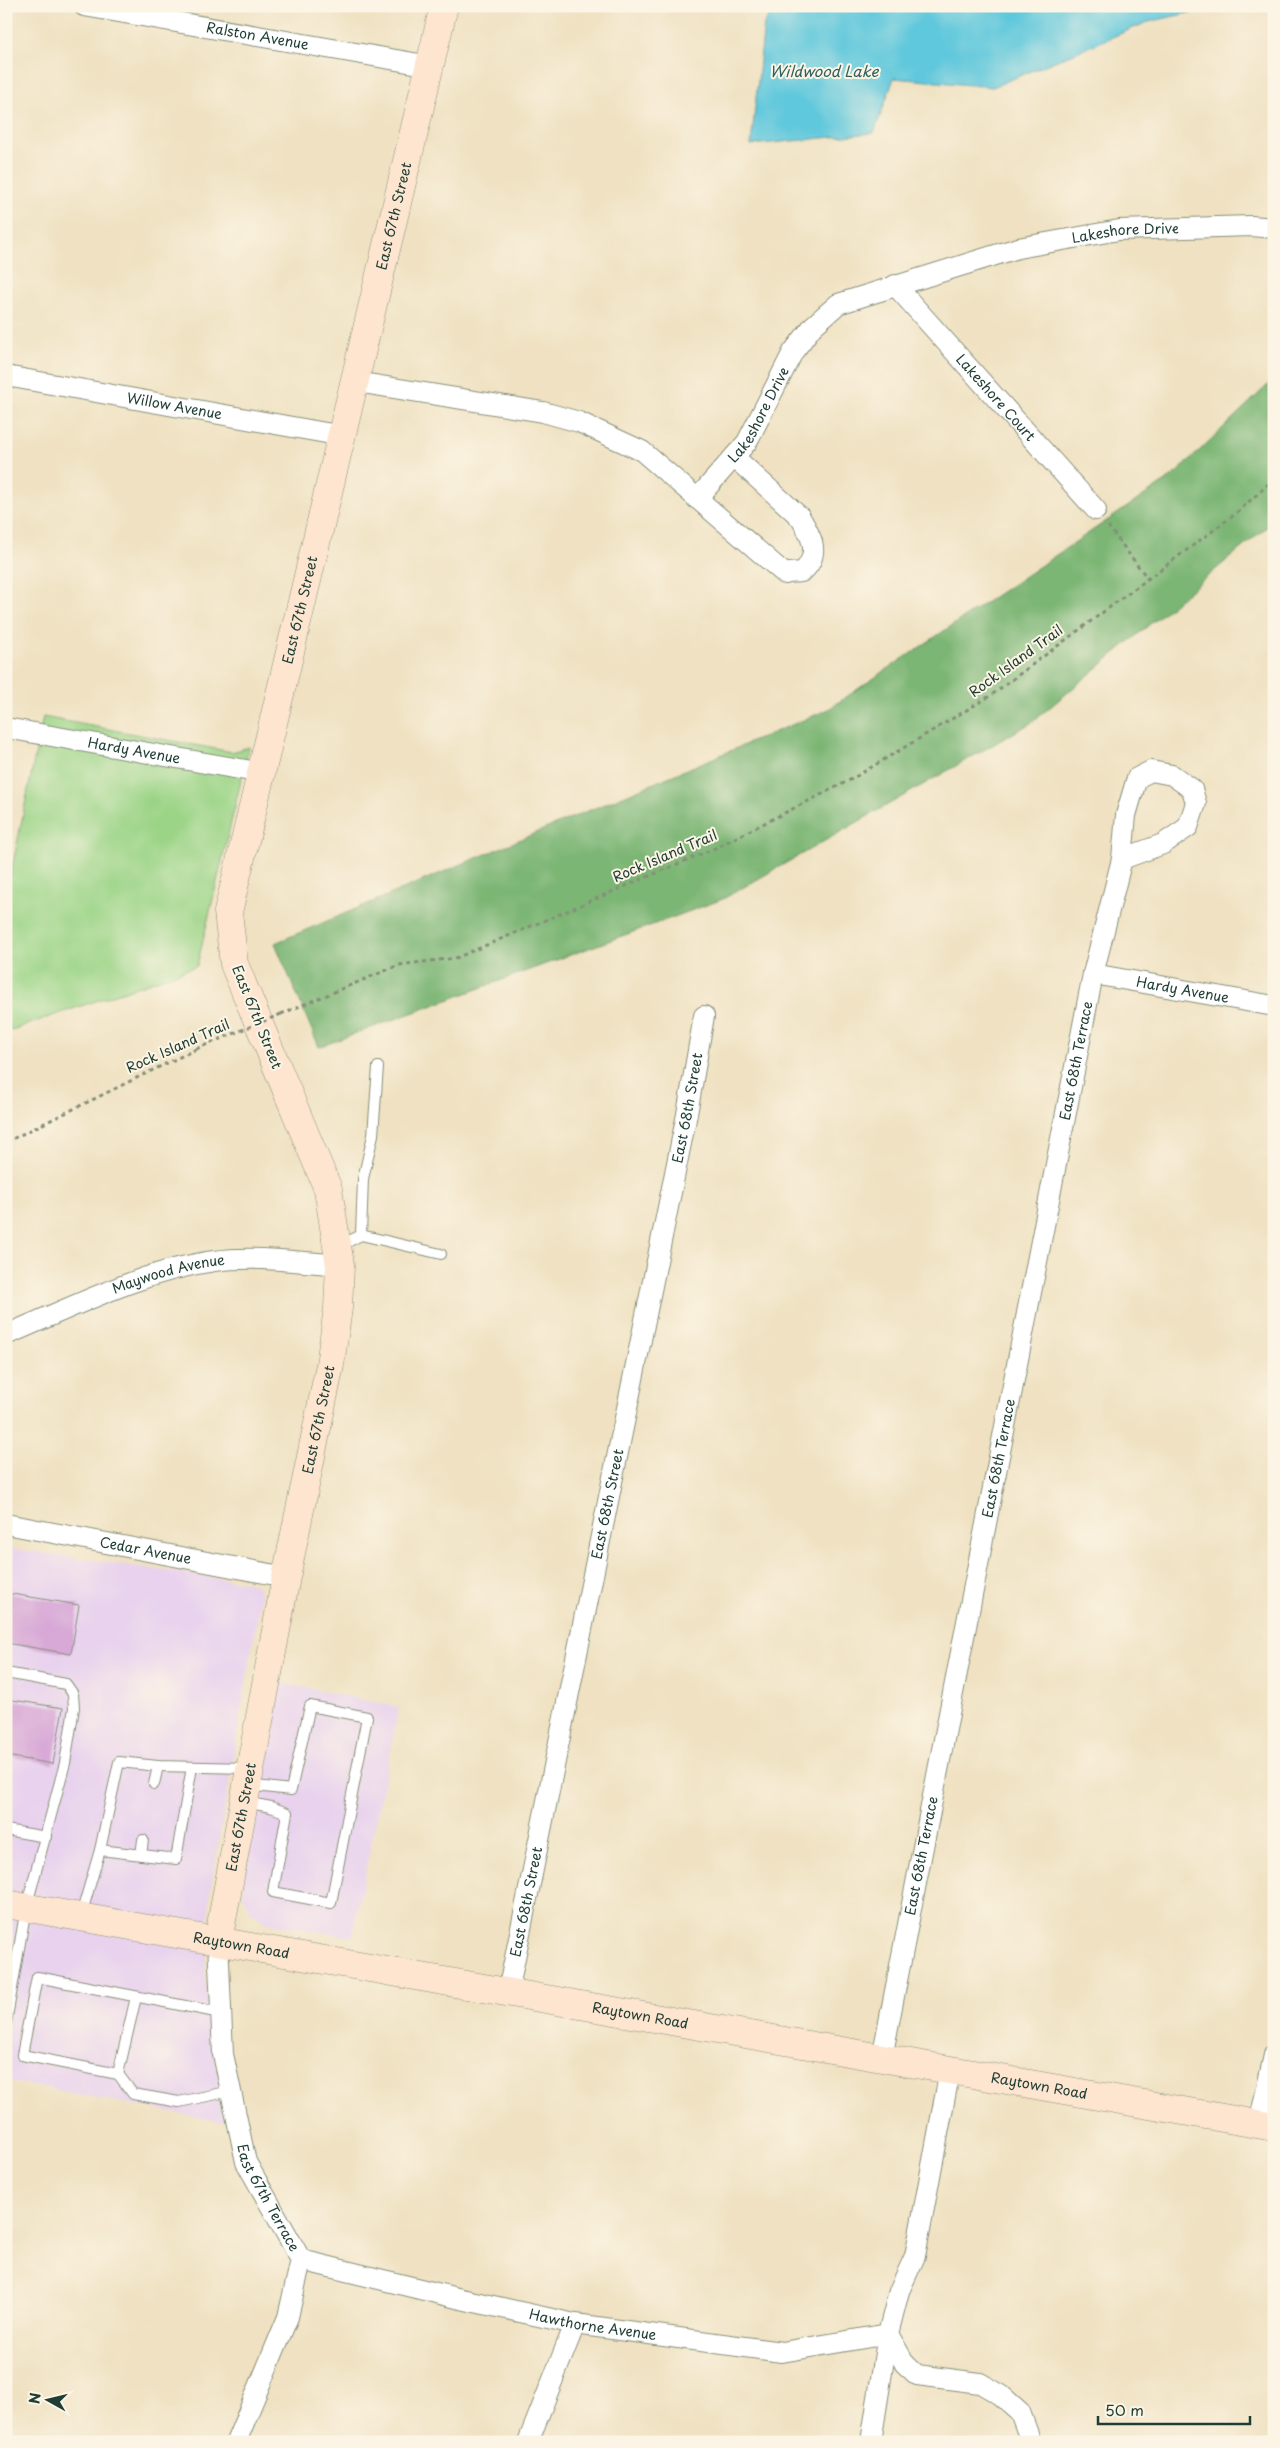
<svg xmlns="http://www.w3.org/2000/svg" width="1280" height="2448" font-family="'Playpen Sans',sans-serif">
<rect width="100%" height="100%" fill="#fcf5e5"/>
<filter id="ink" filterUnits="userSpaceOnUse"><feTurbulence type="fractalNoise" baseFrequency=".02" numOctaves="2"/><feDisplacementMap in="SourceGraphic" scale="10" xChannelSelector="R" yChannelSelector="G"/><feConvolveMatrix kernelMatrix="1 2 1 2 8 2 1 2 1" color-interpolation-filters="sRGB"/></filter>
<filter id="wash" filterUnits="userSpaceOnUse"><feTurbulence type="fractalNoise" baseFrequency=".0096" numOctaves="4" result="noise"/><feDisplacementMap in="SourceGraphic" scale="20" xChannelSelector="R" yChannelSelector="G"/><feGaussianBlur stdDeviation="1.12" result="paint"/><feColorMatrix in="noise" values="0 0 0 0 0 0 0 0 0 0 0 0 0 0 0 0 0 1.4 0 .05"/><feComposite in="paint" operator="in"/></filter>
<g filter="url(#wash)">
<rect width="100%" height="100%" fill="#efe1c1"/>
<g fill="#e8d2ee">
<polygon points="6,1548 253,1583 258,1588 261,1595 210,1893 205,1976 224,2122 9,2081 6,2092"/>
<polygon points="277,1682 399,1707 352,1937 267,1923 251,1912 243,1896 243,1885"/>
</g>
<polygon fill="#9bd487" stroke="#5d885e" points="43,717 232,752 249,747 197,966 6,1032 6,877 10,878"/>
<polygon fill="#7cb674" stroke="#4e7a54" points="1274,379 1274,521 1031,723 723,899 319,1047 275,943 827,710 1173,476"/>
<polygon fill="#60c8dc" stroke="#408288" points="775,6 1220,6 1148,22 993,87 894,78 874,133 751,145 764,24"/>
<g id="blocks">
<g fill="#d8a9d7">
<polygon points="6,1593 79,1605 71,1654 6,1643"/>
<polygon points="6,1699 63,1708 53,1764 6,1756"/>
</g>
</g>
</g>
<g filter="url(#ink)">
<use href="#blocks" fill-opacity="0" stroke="#878f7a" stroke-width="1"/>
<g fill="none" stroke-linecap="round" stroke-linejoin="round">
<g stroke="#878f7a" stroke-width="12">
<g id="lane">
<polyline points="361,1235 441,1254"/>
<polyline points="338,1247 361,1235 363,1179 373,1135 378,1067"/>
<polyline points="6,1673 66,1684 73,1694 74,1708 65,1763 26,1908 6,2023"/>
<polyline points="154,1784 158,1766"/>
<polyline points="245,1802 271,1807 287,1813 273,1892 331,1903 367,1717 310,1706 291,1790 247,1785"/>
<polyline points="6,1830 46,1837"/>
<polyline points="100,1850 176,1859 192,1767"/>
<polyline points="141,1855 143,1840"/>
<polyline points="81,1915 100,1850 119,1762 158,1766 248,1768"/>
<polyline points="221,2013 37,1977 22,2055 118,2074 133,2094 179,2102 231,2091"/>
<polyline points="118,2074 136,1997"/>
</g>
</g>
<g stroke="#878f7a" stroke-width="22">
<g id="street">
<path id="s1" d="M84,6L431,66"/>
<path id="s2" d="M895,285L1096,510"/>
<path id="s3" d="M6,376L343,436"/>
<path d="M356,382L543,412L579,422L642,451L785,574C791,572 795,573 801,572C804,571 807,567 809,564C819,548 809,533 800,517L734,457"/>
<path id="s4" d="M697,499L747,442L793,352L813,326L838,304L1018,248L1119,230L1251,226L1274,228"/>
<path id="s5" d="M6,728L262,773"/>
<path id="s6" d="M1093,974L1274,1006"/>
<path id="s7" d="M6,1335C73,1307 142,1271 214,1261C255,1255 299,1262 340,1265"/>
<path id="s8" d="M6,1524L286,1577"/>
<path id="s9" d="M218,1941L223,2054L246,2162L301,2260L288,2317L236,2442"/>
<path id="s10" d="M508,1992L687,1114L704,1016"/>
<path id="s11" d="M882,2058L1093,974L1122,859L1126,815L1137,778L1151,771L1172,775L1192,789L1196,803L1188,827L1163,844L1122,859"/>
<polyline points="950,2070 915,2256 899,2291 888,2334 905,2364 917,2375 980,2383 1001,2395 1020,2412 1031,2442"/>
<polyline points="1259,2124 1274,2055"/>
<path id="s12" d="M301,2260L461,2299L575,2324L782,2352L888,2334L871,2442"/>
<polyline points="528,2442 575,2324"/>
</g>
</g>
<g stroke="#878f7a" stroke-width="29">
<g id="secondary">
<path id="s13" d="M6,1904L1274,2127"/>
<path id="s14" d="M218,1941L286,1577L330,1365L338,1308L340,1265L328,1189L234,964L228,912L444,6"/>
</g>
</g>
<g stroke="#878f7a" stroke-width="3" stroke-dasharray="4 4" stroke-linecap="butt">
<polyline points="1108,526 1148,579"/>
<polyline points="281,1014 399,965 456,958 713,849 850,780 990,696 1234,515 1274,479"/>
<polyline points="6,1142 196,1049"/>
</g>
<use href="#lane" stroke="#fff" stroke-width="10"/>
<use href="#street" stroke="#fff" stroke-width="20"/>
<use href="#secondary" stroke="#fde5d0" stroke-width="28"/>
<polyline stroke="#878f7a" stroke-width="3" stroke-dasharray="4 4" stroke-linecap="butt" points="196,1049 281,1014"/>
</g>
</g>
<g text-anchor="middle" stroke-width="4" stroke-linejoin="round" paint-order="stroke">
<g font-size="14" fill="#1f3d34" stroke="#fcf5e5">
<text dy="5" stroke="none"><textPath href="#s1" startOffset="176">Ralston Avenue</textPath></text>
<text dy="5" stroke="none"><textPath href="#s14" startOffset="1776">East 67th Street</textPath></text>
<text dy="5" stroke="none"><textPath href="#s4" startOffset="540">Lakeshore Drive</textPath></text>
<text dy="5" stroke="none"><textPath href="#s2" startOffset="151">Lakeshore Court</textPath></text>
<text dy="5" stroke="none"><textPath href="#s3" startOffset="171">Willow Avenue</textPath></text>
<text dy="5" stroke="none"><textPath href="#s4" startOffset="105">Lakeshore Drive</textPath></text>
<text dy="5" stroke="none"><textPath href="#s14" startOffset="1371">East 67th Street</textPath></text>
<text transform="translate(1016 661) rotate(-36)" y="5">Rock Island Trail</text>
<text dy="5" stroke="none"><textPath href="#s5" startOffset="130">Hardy Avenue</textPath></text>
<text transform="translate(665 856) rotate(-23)" y="5">Rock Island Trail</text>
<text dy="5" stroke="none"><textPath href="#s6" startOffset="91">Hardy Avenue</textPath></text>
<text transform="translate(257 1017) rotate(68)" y="5">East 67th Street</text>
<text transform="translate(178 1046) rotate(-24)" y="5">Rock Island Trail</text>
<text dy="5" stroke="none"><textPath href="#s11" startOffset="1016">East 68th Terrace</textPath></text>
<text dy="5" stroke="none"><textPath href="#s10" startOffset="902">East 68th Street</textPath></text>
<text dy="5" stroke="none"><textPath href="#s7" startOffset="174">Maywood Avenue</textPath></text>
<text dy="5" stroke="none"><textPath href="#s14" startOffset="531">East 67th Street</textPath></text>
<text dy="5" stroke="none"><textPath href="#s11" startOffset="611">East 68th Terrace</textPath></text>
<text dy="5" stroke="none"><textPath href="#s10" startOffset="498">East 68th Street</textPath></text>
<text dy="5" stroke="none"><textPath href="#s8" startOffset="142">Cedar Avenue</textPath></text>
<text dy="5" stroke="none"><textPath href="#s14" startOffset="126">East 67th Street</textPath></text>
<text dy="5" stroke="none"><textPath href="#s11" startOffset="206">East 68th Terrace</textPath></text>
<text dy="5" stroke="none"><textPath href="#s10" startOffset="92">East 68th Street</textPath></text>
<text dy="5" stroke="none"><textPath href="#s13" startOffset="239">Raytown Road</textPath></text>
<text dy="5" stroke="none"><textPath href="#s13" startOffset="644">Raytown Road</textPath></text>
<text dy="5" stroke="none"><textPath href="#s13" startOffset="1049">Raytown Road</textPath></text>
<text dy="5" stroke="none"><textPath href="#s9" startOffset="265">East 67th Terrace</textPath></text>
<text dy="5" stroke="none"><textPath href="#s12" startOffset="299">Hawthorne Avenue</textPath></text>
</g>
<g font-size="15" font-style="italic" fill="#2f605e" stroke="#fcf5e5">
<text x="824" y="77">Wildwood Lake</text>
</g>
</g>
<rect width="1280" height="2448" fill="none" stroke="#fcf5e5" stroke-width="25"/>
<g transform="translate(48 2400) rotate(278)" stroke="#fcf5e5" stroke-width="4" paint-order="stroke">
<path d="M0-4L9 19L0 12L-9 19Z" fill="#1f3d34"/>
<text y="-8" font-size="14" font-weight="bold" text-anchor="middle" fill="#1f3d34">N</text>
</g>
<path d="M1098 2416v8h152v-8" fill="none" stroke="#1f3d34" stroke-width="2.5"/>
<text x="1105" y="2416" font-size="15" fill="#1f3d34" stroke="#fcf5e5" stroke-width="4" paint-order="stroke">50 m</text>
</svg>
